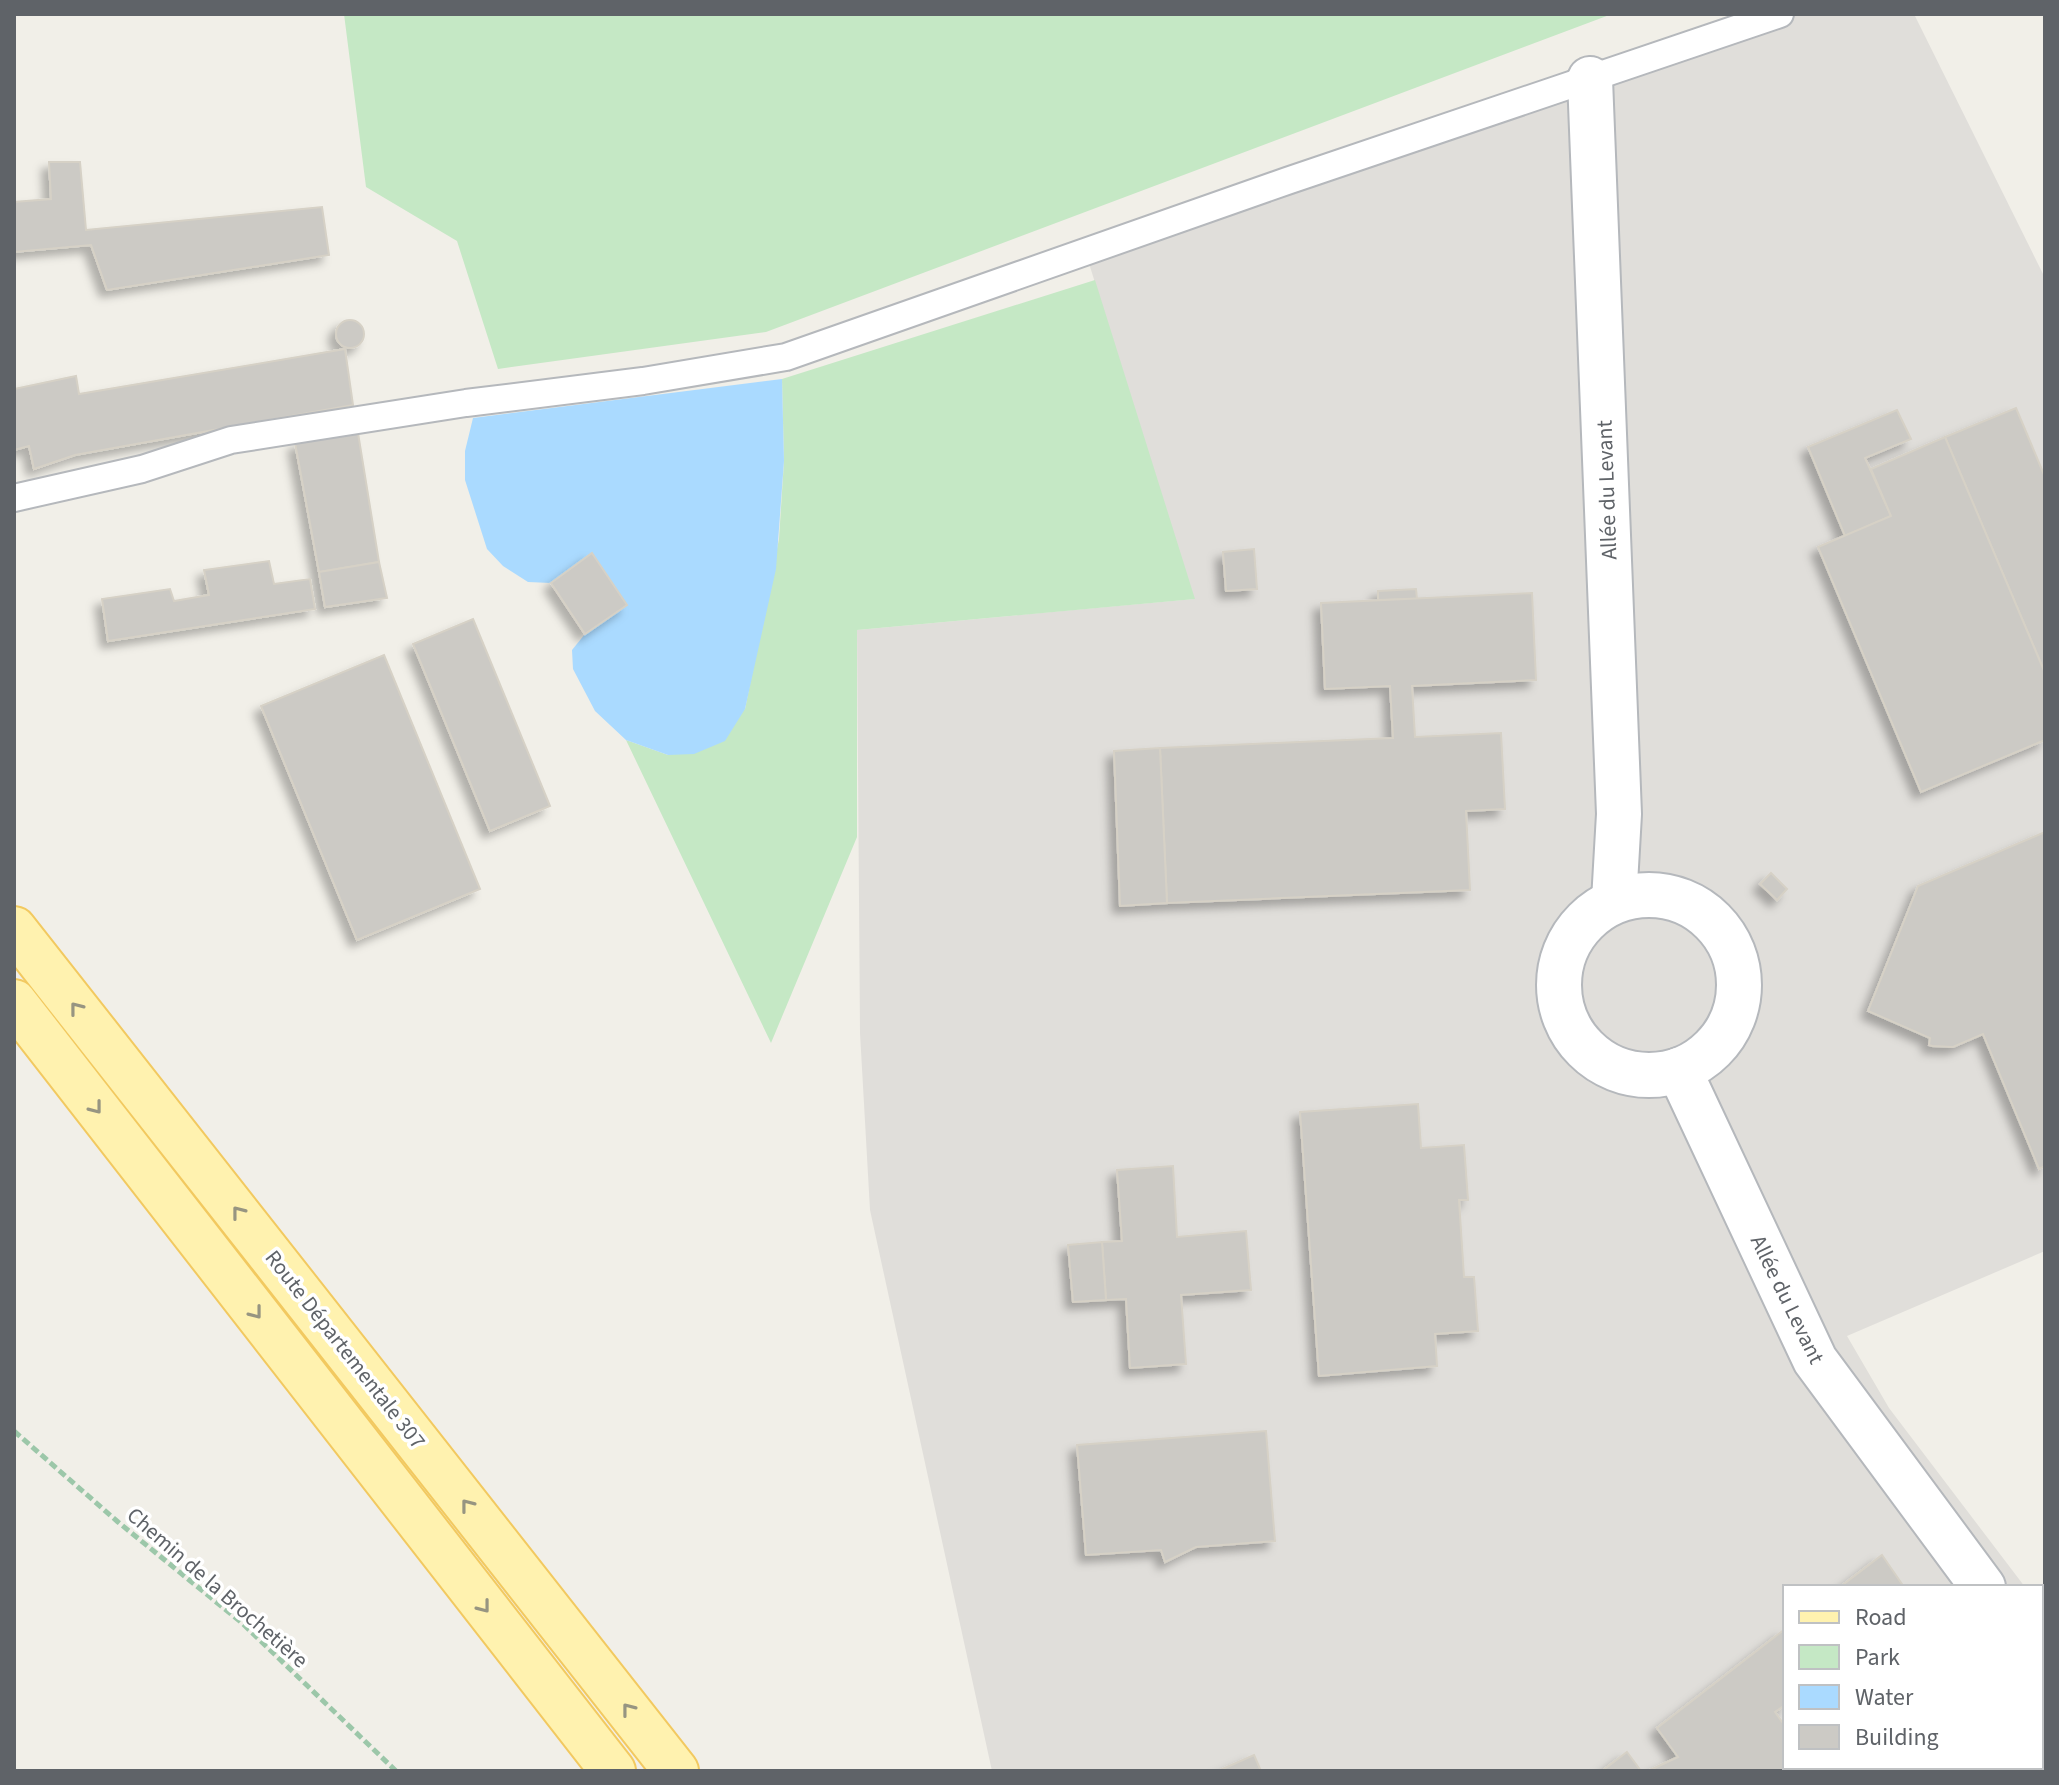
<svg xmlns="http://www.w3.org/2000/svg" width="2059" height="1785" font-family="'Source Sans 3',sans-serif">
<defs>
<filter id="shadow"><feDropShadow dx="-7" dy="7" stdDeviation="4" flood-color="#0004"/></filter>
</defs>
<rect width="100%" height="100%" fill="#f1efe8"/>
<polygon fill="#e0deda" points="1799,14 1914,14 2045,278 2045,1251 1847,1336 1889,1408 2025,1587 1785,1587 1785,1767 2041,1767 2041,1608 2045,1614 2045,1771 992,1771 870,1210 860,1033 857,630 1194,599 1082,241"/>
<g fill="#c5e8c5">
<polygon points="344,14 1612,14 766,332 498,369 457,241 366,187"/>
<polygon points="1095,280 1195,599 857,630 857,837 771,1043 626,740 668,755 745,709 779,539 784,461 782,379"/>
</g>
<polygon fill="#aadaff" points="782,379 784,461 776,569 745,709 725,741 694,754 668,755 626,740 595,711 573,669 572,650 585,634 626,604 593,554 551,583 528,582 503,566 487,549 465,480 465,451 473,418"/>
<g fill="#cccac5" stroke="#d6d1c6" stroke-width="2" filter="url(#shadow)">
<polygon points="49,162 80,162 86,230 322,207 329,255 107,290 91,245 14,252 14,202 51,199"/>
<circle cx="350" cy="334" r="14"/>
<polygon points="345,349 353,405 75,455 34,469 29,446 14,450 14,389 76,376 79,394"/>
<polygon points="2016,408 2045,477 2045,673 1945,437"/>
<polygon points="1897,410 1911,439 1865,458 1891,516 1845,536 1808,447"/>
<polygon points="358,433 379,562 319,572 295,443"/>
<polygon points="1945,437 2045,673 2045,740 1921,792 1818,547 1891,516 1871,469"/>
<polygon points="1254,549 1257,589 1226,591 1223,552"/>
<polygon points="592,553 627,605 585,634 551,583"/>
<polygon points="269,561 274,584 310,579 315,609 108,641 102,599 170,589 174,601 209,595 204,570"/>
<polygon points="379,562 387,598 325,607 319,572"/>
<polygon points="1416,589 1417,599 1378,600 1378,591"/>
<polygon points="1532,593 1536,680 1412,686 1415,737 1501,733 1505,809 1466,811 1470,890 1167,903 1160,748 1393,738 1390,686 1325,689 1321,603"/>
<polygon points="473,619 550,806 490,831 413,644"/>
<polygon points="384,655 480,889 357,940 261,706"/>
<polygon points="1160,748 1167,903 1120,906 1114,751"/>
<polygon points="2045,832 2045,1166 2039,1169 1983,1034 1953,1047 1932,1046 1929,1045 1930,1038 1868,1011 1918,886"/>
<polygon points="1771,873 1787,889 1777,900 1760,884"/>
<polygon points="1418,1104 1421,1148 1464,1145 1468,1200 1459,1200 1464,1277 1474,1277 1478,1331 1435,1334 1437,1366 1319,1376 1300,1112"/>
<polygon points="1173,1166 1177,1237 1246,1231 1251,1290 1181,1295 1186,1364 1130,1368 1126,1299 1106,1300 1102,1242 1122,1241 1117,1170"/>
<polygon points="1102,1242 1106,1300 1073,1302 1068,1245"/>
<polygon points="1266,1431 1275,1541 1196,1547 1165,1562 1161,1550 1086,1555 1077,1445"/>
<polygon points="1882,1555 1904,1587 1840,1587"/>
<polygon points="1785,1629 1785,1705 1775,1712 1785,1726 1785,1767 1815,1767 1818,1771 1648,1771 1678,1757 1657,1728"/>
<polygon points="1627,1752 1641,1771 1602,1771"/>
<polygon points="1254,1755 1261,1771 1218,1771"/>
<polygon points="1971,1767 2025,1767 2020,1771 1966,1771"/>
</g>
<g fill="none" stroke-linecap="round" stroke-linejoin="round">
<g stroke="#b5b8bc" stroke-width="30">
<polyline id="lane" points="14,498 142,469 231,440 466,403 643,381 786,357 1287,181 1780,14"/>
</g>
<g stroke="#b5b8bc" stroke-width="48">
<g id="street">
<polyline points="1590,79 1619,814 1614,901"/>
<circle cx="1649" cy="985" r="90"/>
<polyline points="1679,1070 1815,1360 1983,1587"/>
<polyline points="2041,1665 2045,1670"/>
</g>
</g>
<g stroke="#f2c960" stroke-width="48">
<g id="primary">
<polyline points="14,929 676,1771"/>
<polyline points="14,1002 613,1771"/>
</g>
</g>
<polyline stroke="#9cc7a9" stroke-width="5" stroke-dasharray="8 4" stroke-linecap="butt" points="14,1431 118,1522 242,1623 396,1771"/>
<use href="#lane" stroke="#fff" stroke-width="26"/>
<use href="#street" stroke="#fff" stroke-width="44"/>
<use href="#primary" stroke="#fff2af" stroke-width="44"/>
</g>
<defs><path id="oneway-chevron" d="M-2-3.5L2.5 0L-2 3.5" fill="none" stroke-width="1.6" stroke-linecap="round" stroke-linejoin="round" transform="scale(2)"/></defs>
<g stroke="#979581">
<use href="#oneway-chevron" transform="translate(76 1008) rotate(-128)"/>
<use href="#oneway-chevron" transform="translate(96 1108) rotate(52)"/>
<use href="#oneway-chevron" transform="translate(238 1212) rotate(-128)"/>
<use href="#oneway-chevron" transform="translate(256 1313) rotate(52)"/>
<use href="#oneway-chevron" transform="translate(467 1505) rotate(-128)"/>
<use href="#oneway-chevron" transform="translate(484 1607) rotate(52)"/>
<use href="#oneway-chevron" transform="translate(628 1709) rotate(-128)"/>
</g>
<g text-anchor="middle" stroke-width="7" stroke-linejoin="round" paint-order="stroke">
<g font-size="22" fill="#5f6368" stroke="#fff">
<text transform="translate(1606 490) rotate(-92)" y="8">Allée du Levant</text>
<text transform="translate(1788 1299) rotate(64)" y="8">Allée du Levant</text>
<text transform="translate(346 1349) rotate(52)" y="8">Route Départementale 307</text>
<text transform="translate(218 1587) rotate(41)" y="8">Chemin de la Brochetière</text>
</g>
</g>
<rect width="2059" height="1785" fill="none" stroke="#5f6368" stroke-width="32"/>
<rect x="1783" y="1585" width="260" height="184" fill="#ffffff" stroke="#bfc1c3" stroke-width="2"/>
<rect x="1799" y="1611" width="40" height="12" fill="#fff2af" stroke="#bfc1c3" stroke-width="2"/>
<text x="1855" y="1625" font-size="24" fill="#5f6368">Road</text>
<rect x="1799" y="1645" width="40" height="24" fill="#c5e8c5" stroke="#bfc1c3" stroke-width="2"/>
<text x="1855" y="1665" font-size="24" fill="#5f6368">Park</text>
<rect x="1799" y="1685" width="40" height="24" fill="#aadaff" stroke="#bfc1c3" stroke-width="2"/>
<text x="1855" y="1705" font-size="24" fill="#5f6368">Water</text>
<rect x="1799" y="1725" width="40" height="24" fill="#cccac5" stroke="#bfc1c3" stroke-width="2"/>
<text x="1855" y="1745" font-size="24" fill="#5f6368">Building</text>
</svg>
